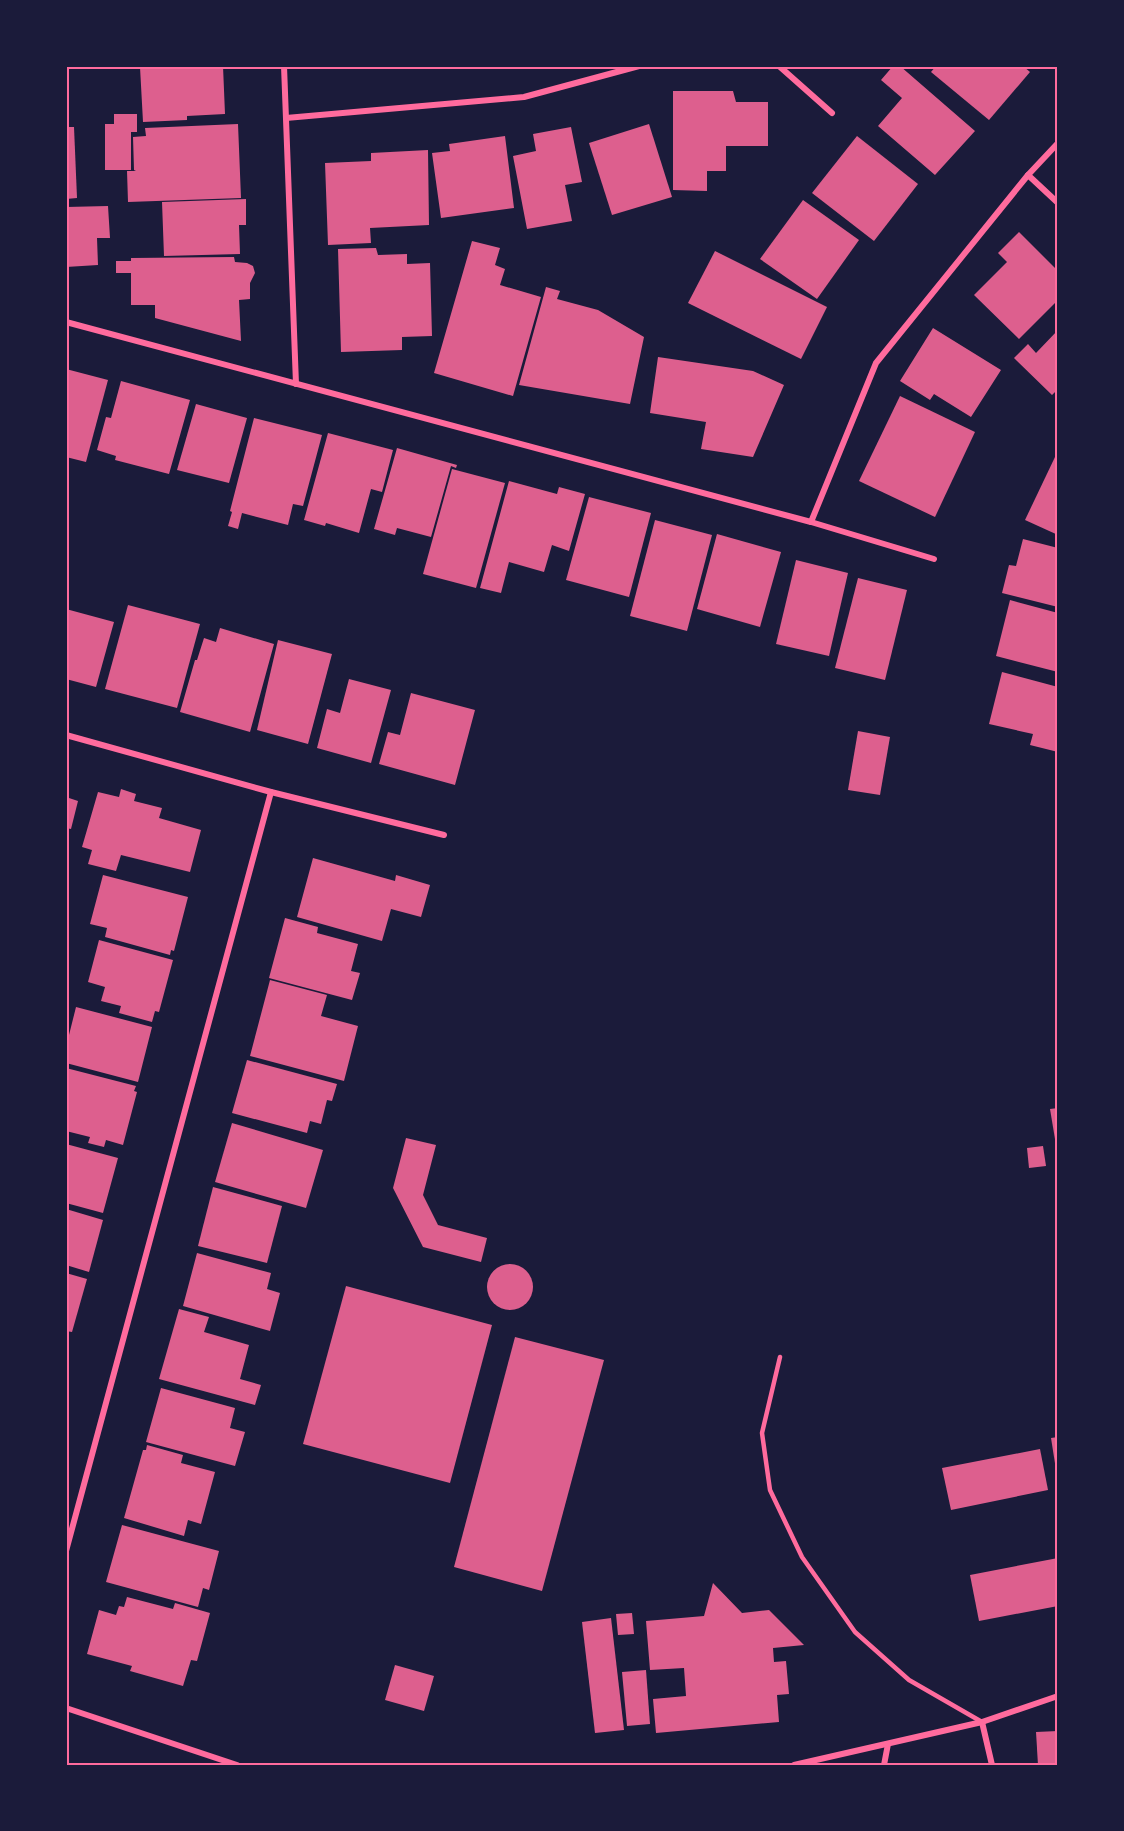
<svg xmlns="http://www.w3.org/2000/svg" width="1124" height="1831" font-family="'Libre Baskerville',serif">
<rect width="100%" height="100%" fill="#1b1b3a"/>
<g fill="#dd5f8e">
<polygon points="160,66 223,66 225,114 187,116 187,120 143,122 140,67"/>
<polygon points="340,66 363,66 363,68 341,69"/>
<polygon points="893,66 900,66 975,131 935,175 878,126 902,98 881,80"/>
<polygon points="936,66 1023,66 1030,72 989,120 931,72"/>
<polygon points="673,91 733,91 736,102 768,102 768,146 726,146 726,171 707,171 707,191 673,190"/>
<polygon points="114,114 137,114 137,132 131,132 131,170 105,170 105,124 114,124"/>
<polygon points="238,124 241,198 128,202 127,171 136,171 134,170 133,137 146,136 145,128"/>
<polygon points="649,124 672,197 612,215 589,143"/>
<polygon points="66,127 74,127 77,198 66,199"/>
<polygon points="571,127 582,182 565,185 572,221 527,229 513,156 536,151 533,134"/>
<polygon points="505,136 514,208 441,218 432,153 450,151 449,144"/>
<polygon points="857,136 918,184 874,241 812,193"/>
<polygon points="428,150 429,225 370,228 371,243 328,245 325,163 371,161 371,153"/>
<polygon points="246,199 246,225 239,225 240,254 164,256 162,202"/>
<polygon points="803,200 859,240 817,299 760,259"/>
<polygon points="108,206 110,238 97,238 98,265 66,267 66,207"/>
<polygon points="1019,232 1058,271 1058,300 1019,339 974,295 1007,262 998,253"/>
<polygon points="472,241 500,248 495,265 505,269 500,285 541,297 513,396 434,373"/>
<polygon points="376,248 378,255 407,254 407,264 430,263 432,336 402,337 402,350 341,352 338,249"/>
<polygon points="715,251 827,307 801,359 688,303"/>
<polygon points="234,257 235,262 247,263 253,266 255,273 250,283 250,299 239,300 241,341 155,318 155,305 131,305 131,273 116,273 116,261 131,261 131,258"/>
<polygon points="546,287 560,291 557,299 598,310 644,337 630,404 519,385"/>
<polygon points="933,328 1001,370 971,417 934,394 930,400 900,381"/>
<polygon points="1058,330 1058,389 1052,395 1014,358 1028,344 1036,353"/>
<polygon points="658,357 753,371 784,385 753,457 701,449 706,422 650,413"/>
<polygon points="66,369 108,380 86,462 66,457"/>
<polygon points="121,381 190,400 169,474 115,460 116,456 97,450 106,417 111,418"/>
<polygon points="900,396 975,432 935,517 859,481"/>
<polygon points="196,404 247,418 229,483 177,470"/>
<polygon points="254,418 322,435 303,506 293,504 288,525 242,513 238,529 228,526 232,512 230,511"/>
<polygon points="328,433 393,450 382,492 371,489 359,533 326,523 325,526 304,520"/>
<polygon points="397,448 457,465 456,468 451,466 431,537 397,528 395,535 374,529"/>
<polygon points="1055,457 1058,459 1058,535 1025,520"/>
<polygon points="452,469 505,483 476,588 423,574"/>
<polygon points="509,481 557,494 559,487 585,494 569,551 552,545 544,572 509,562 501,593 480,588"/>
<polygon points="589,497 651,513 629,597 566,580"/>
<polygon points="655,520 712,535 687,631 630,616"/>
<polygon points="717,534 781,552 760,627 697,609"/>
<polygon points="1023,539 1058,548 1058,607 1002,593 1009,565 1016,566"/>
<polygon points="796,560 848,573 829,656 776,644"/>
<polygon points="858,578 907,590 885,680 835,668"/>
<polygon points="1010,600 1058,613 1058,672 996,656"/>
<polygon points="128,605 200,624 177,708 105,689"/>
<polygon points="66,609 114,622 96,687 66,679"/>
<polygon points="220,628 274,644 250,732 180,712 195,660 197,660 204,638 216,642"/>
<polygon points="278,640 332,654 308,744 257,730"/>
<polygon points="1002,672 1058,687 1058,752 1030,745 1033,734 989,724"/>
<polygon points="349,679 391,690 371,763 317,748 327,709 340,713"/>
<polygon points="411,693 475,710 455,785 379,764 388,732 400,735"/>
<polygon points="858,731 890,737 880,795 848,790"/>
<polygon points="121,789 136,794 134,801 162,808 159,818 201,830 190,872 121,855 116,871 88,864 92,850 82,847 98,792 119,797"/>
<polygon points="66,797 78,801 71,829 66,828"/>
<polygon points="313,858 395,881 396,875 430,885 421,917 391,909 382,941 297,917"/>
<polygon points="103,875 188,897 174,951 171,950 170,955 105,937 107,928 90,924"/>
<polygon points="285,918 318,927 317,933 358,944 351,971 360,973 352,1000 269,978"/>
<polygon points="99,940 173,960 159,1012 155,1011 152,1022 119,1013 121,1006 101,1001 105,987 88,982"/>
<polygon points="270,980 327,995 321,1016 358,1026 344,1081 250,1056"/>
<polygon points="76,1007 152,1027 138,1082 66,1063 66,1034 69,1035"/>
<polygon points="247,1060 337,1084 332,1101 327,1100 321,1124 310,1121 307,1133 232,1113"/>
<polygon points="66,1068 136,1086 134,1091 137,1092 123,1145 106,1140 104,1147 88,1143 90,1137 66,1131"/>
<polygon points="1058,1108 1058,1151 1057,1151 1050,1109"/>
<polygon points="232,1123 323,1150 306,1208 215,1182"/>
<polygon points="406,1138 436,1145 423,1195 438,1225 487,1238 481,1262 423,1247 393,1188"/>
<polygon points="66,1144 118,1158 103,1213 66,1203"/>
<polygon points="1043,1146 1046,1166 1029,1168 1027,1148"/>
<polygon points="213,1187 282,1206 267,1263 198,1246"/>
<polygon points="66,1209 103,1220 89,1272 66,1265"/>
<polygon points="197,1253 271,1273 267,1289 280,1293 270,1331 183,1306"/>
<circle cx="510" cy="1287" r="23"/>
<polygon points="66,1273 87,1279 72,1332 66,1331"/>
<polygon points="346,1286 492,1325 450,1483 303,1444"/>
<polygon points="179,1309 209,1317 204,1332 249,1345 240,1379 261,1385 255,1405 159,1379"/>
<polygon points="515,1337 604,1360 542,1591 454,1567"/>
<polygon points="161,1388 235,1408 230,1428 245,1432 235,1466 146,1442"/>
<polygon points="1058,1437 1058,1476 1057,1476 1051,1438"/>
<polygon points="147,1445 183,1455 181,1463 215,1472 201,1524 188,1520 184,1536 124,1518 143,1450 146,1450"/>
<polygon points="1040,1449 1048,1490 951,1510 942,1468"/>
<polygon points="122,1525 219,1551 209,1590 203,1588 198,1607 106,1582"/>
<polygon points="1058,1558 1058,1606 979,1621 970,1575"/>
<polygon points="713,1583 742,1613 769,1610 804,1645 773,1648 774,1662 786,1661 789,1694 777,1695 779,1722 656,1733 653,1699 686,1696 684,1668 650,1670 646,1621 704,1616"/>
<polygon points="127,1597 173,1609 175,1603 210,1613 197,1661 191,1660 183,1686 130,1671 132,1666 87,1654 99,1610 116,1615 119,1606 124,1607"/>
<polygon points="632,1613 634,1634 618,1635 616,1614"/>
<polygon points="611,1618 624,1730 595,1733 582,1622"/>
<polygon points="395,1665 434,1676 424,1711 385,1700"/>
<polygon points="646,1670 650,1724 627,1726 622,1672"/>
<polygon points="1058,1731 1058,1765 1038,1765 1036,1732"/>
</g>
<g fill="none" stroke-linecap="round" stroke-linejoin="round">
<polyline stroke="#ff6b9d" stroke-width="4.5" points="780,1357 762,1433 770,1490 802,1557 855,1632 909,1680 982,1722"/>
<g stroke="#ff6b9d" stroke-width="6">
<polyline points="284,66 296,384"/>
<polyline points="779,66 832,113"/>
<polyline points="286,118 524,97 639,66"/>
<polyline points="1028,175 1058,203"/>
<polyline points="66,322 811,522 934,559"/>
<polyline points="811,522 876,363 1028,175 1058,143"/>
<polyline points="66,735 271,792 444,835"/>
<polyline points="66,1551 271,792"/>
<polyline points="66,1708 237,1765"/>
<polyline points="982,1722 992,1765"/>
<polyline points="794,1765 982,1722 1058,1696"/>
<polyline points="884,1765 888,1744"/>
</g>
</g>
<rect width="1124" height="1831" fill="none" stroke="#1b1b3a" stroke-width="135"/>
<rect x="68" y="68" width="988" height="1696" fill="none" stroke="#ff6b9d" stroke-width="2"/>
</svg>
